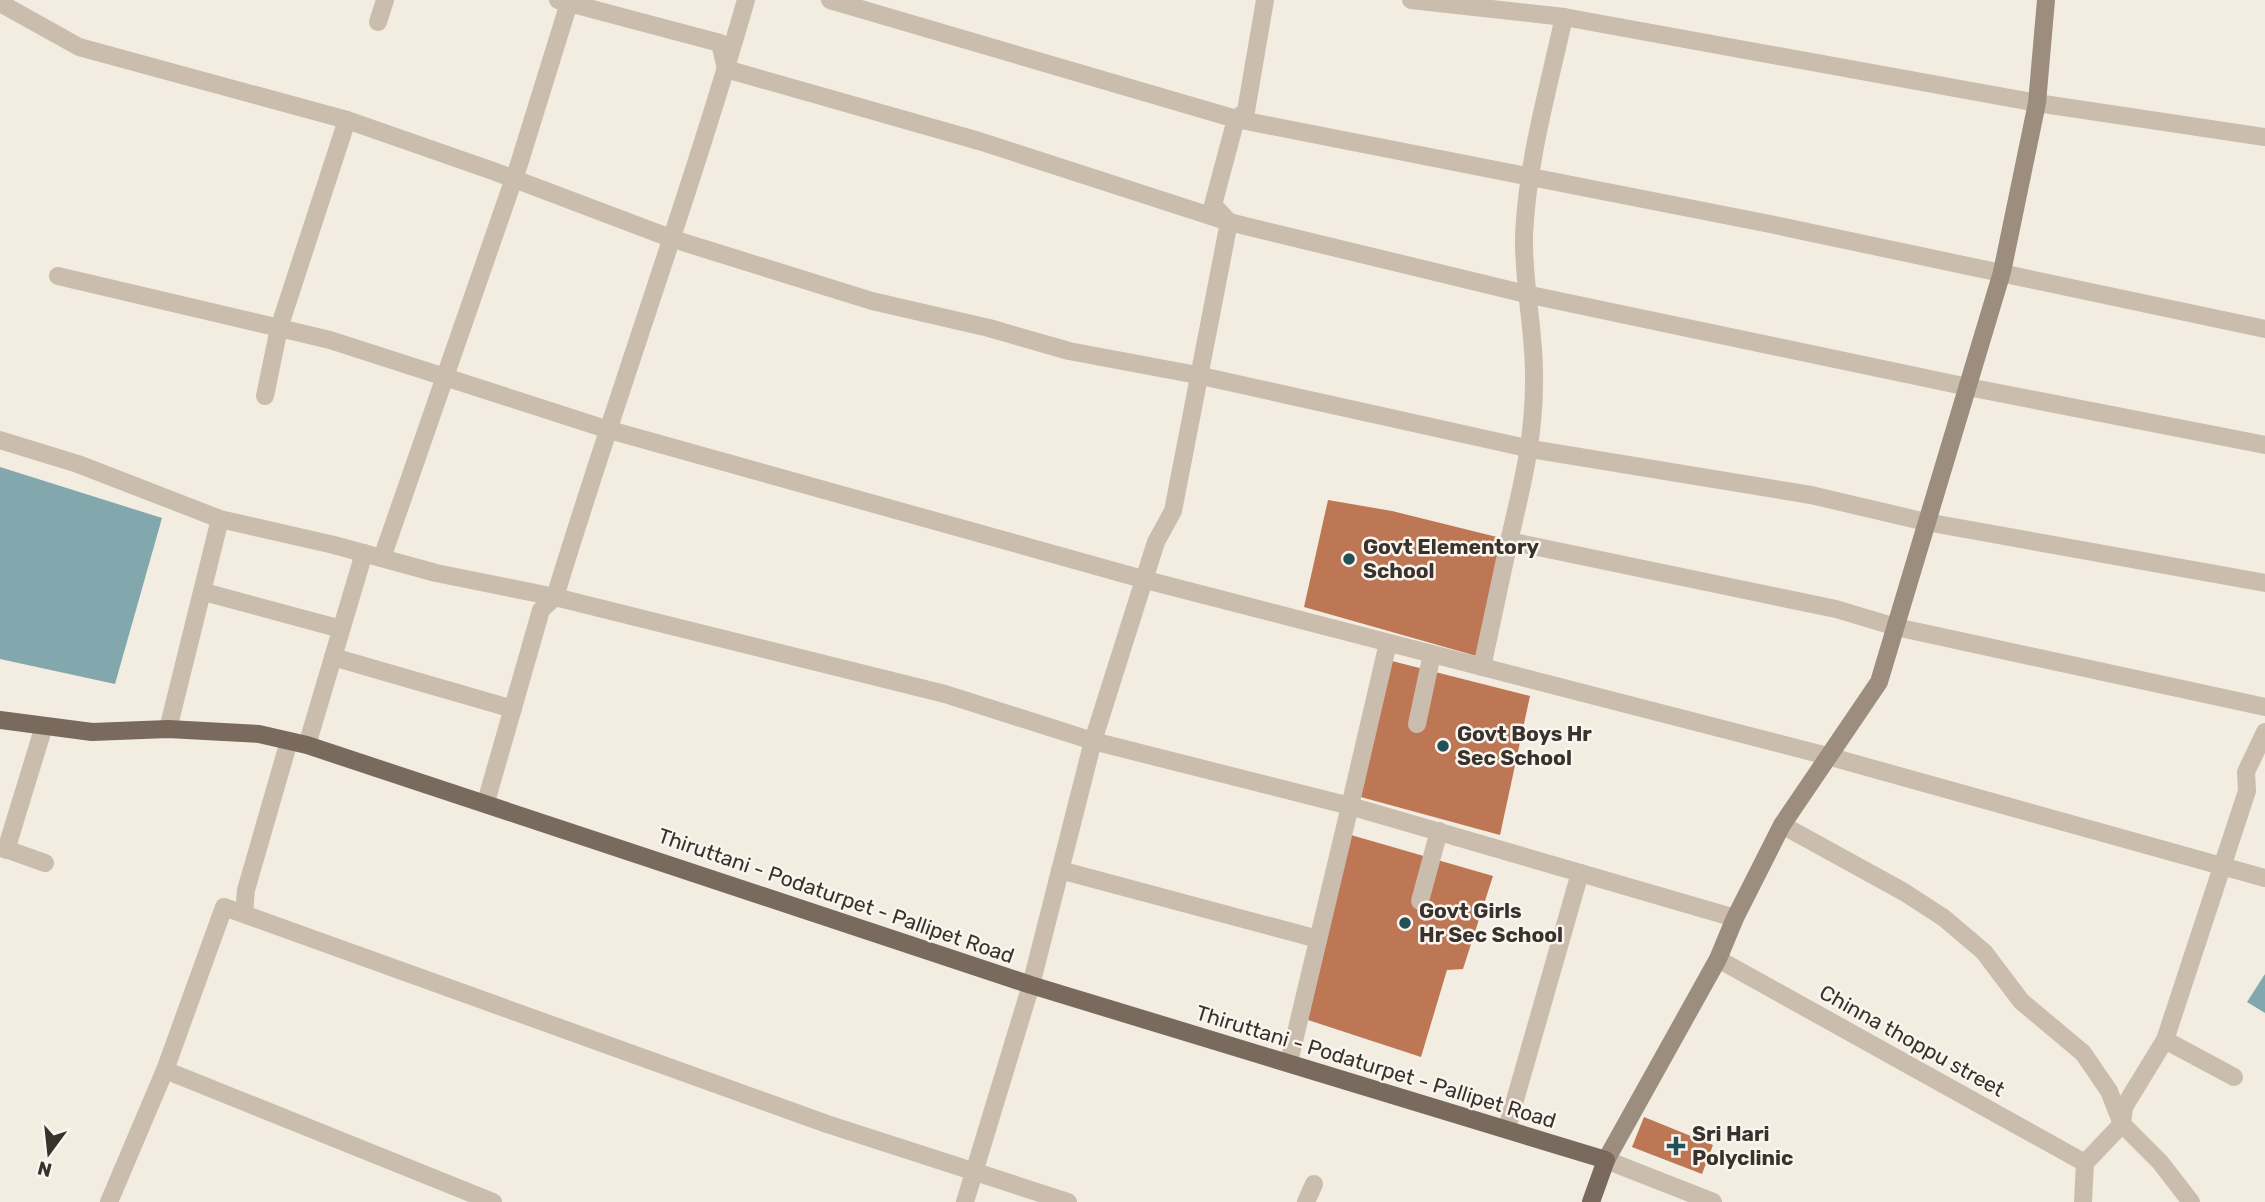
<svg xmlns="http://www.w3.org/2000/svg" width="2265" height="1202" font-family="Rubik,sans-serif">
<rect width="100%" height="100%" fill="#f2ece1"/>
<g fill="#82a8ad">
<polygon points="0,467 162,518 115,684 0,659"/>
<polygon points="2265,974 2265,1013 2247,1002"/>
</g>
<g fill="#be7754">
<polygon points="1328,500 1392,511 1505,539 1480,657 1304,607"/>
<polygon points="1384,659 1530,696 1500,835 1357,796"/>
<polygon points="1351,835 1493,876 1463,969 1447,970 1421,1057 1308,1020"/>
<polygon points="1644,1117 1713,1145 1702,1174 1632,1147"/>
</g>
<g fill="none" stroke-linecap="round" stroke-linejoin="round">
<g stroke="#cabdae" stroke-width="18">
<polyline points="558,0 720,43 726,69 979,141 1229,222 1526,294 1968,387 2265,445"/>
<polyline points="830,0 1236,119 1770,224 2265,329"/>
<path d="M1411,0L1564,17C1548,90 1527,162 1524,236C1523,283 1534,328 1534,374C1535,434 1523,483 1509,541L1836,609L1896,627L2265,707"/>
<polyline points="0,3 79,47 347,120 493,171 673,239 872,301 989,328 1069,351 1197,375 1531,449 1811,495 1926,522 2265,583"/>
<polyline points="1564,17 2037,103 2265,137"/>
<polyline points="378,22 385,0"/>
<polyline points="58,276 330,340 606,429 1146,580 1831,757 2265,878"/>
<polyline points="265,396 279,328 347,120"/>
<polyline points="0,440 78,464 220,519 334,545 436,573 555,597 945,694 1093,741 1350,806 1289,1062"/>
<polyline points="382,558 519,164 569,3"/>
<polyline points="204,592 341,629"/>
<polyline points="1388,643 1350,806 1735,918"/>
<polyline points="333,657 513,709"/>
<polyline points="1482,667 1509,541"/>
<polyline points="1417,724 1432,654"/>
<polyline points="168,729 220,519"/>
<polyline points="307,745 364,553"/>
<path d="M486,802L541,610L555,597C616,397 688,201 746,0"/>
<polyline points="1782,825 1904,892 1944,918 1984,952 2021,1001 2083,1053 2109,1091 2122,1124 2160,1162 2191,1202"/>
<polyline points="0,847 45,863"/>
<polyline points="6,850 44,726"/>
<polyline points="1060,870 1318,939"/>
<polyline points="1420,901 1439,831"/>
<polyline points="244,913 246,890 289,741"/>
<polyline points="1718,959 2085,1163"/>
<polyline points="2165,1040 2247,791 2246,772 2265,732"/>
<polyline points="165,1070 493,1202"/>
<polyline points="1507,1128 1580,873"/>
<polyline points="1606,1160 1713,1202"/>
<polyline points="109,1202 165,1070 224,907 827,1124 1068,1202"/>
<polyline points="965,1202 1031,985 1093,741 1156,542 1173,511 1229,222 1213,205 1236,119 1246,111 1265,0"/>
<polyline points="1306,1202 1314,1184"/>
<polyline points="2083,1202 2085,1163 2122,1124 2124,1107 2165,1040 2234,1077"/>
</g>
<polyline stroke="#9d8d7f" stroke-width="18" points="1606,1160 1718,959 1735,918 1782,825 1879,682 2002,272 2037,103 2046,0"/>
<polyline stroke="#7a6a5e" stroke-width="18" points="0,720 92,732 168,729 259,734 307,745 1031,985 1606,1160 1591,1202"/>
</g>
<g fill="#245058" stroke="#faf5ee" stroke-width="2.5">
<circle cx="1349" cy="559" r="7"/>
<circle cx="1443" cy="746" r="7"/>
<circle cx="1405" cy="923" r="7"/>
<path d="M1672.5 1135.5h7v7h7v7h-7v7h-7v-7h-7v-7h7z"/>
</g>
<g text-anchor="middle" stroke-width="5" stroke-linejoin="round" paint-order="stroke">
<g font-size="21" font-weight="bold" fill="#39312c" stroke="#faf5ee" text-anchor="start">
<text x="1363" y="554">Govt Elementory<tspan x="1363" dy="24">School</tspan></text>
<text x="1457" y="741">Govt Boys Hr<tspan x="1457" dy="24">Sec School</tspan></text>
<text x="1419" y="918">Govt Girls<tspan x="1419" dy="24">Hr Sec School</tspan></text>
<text x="1692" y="1141">Sri Hari<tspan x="1692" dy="24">Polyclinic</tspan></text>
</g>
<g font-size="21" fill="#39312c" stroke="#faf5ee">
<text transform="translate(836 896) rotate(19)" y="7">Thiruttani - Podaturpet - Pallipet Road</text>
<text transform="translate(1912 1041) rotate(29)" y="7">Chinna thoppu street</text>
<text transform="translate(1376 1067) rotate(17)" y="7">Thiruttani - Podaturpet - Pallipet Road</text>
</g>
</g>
<g transform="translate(49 1153) rotate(195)" stroke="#faf5ee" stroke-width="5" paint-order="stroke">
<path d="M0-5L12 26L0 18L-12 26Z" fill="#39312c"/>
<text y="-10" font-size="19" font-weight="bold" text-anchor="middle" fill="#39312c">N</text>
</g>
</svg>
